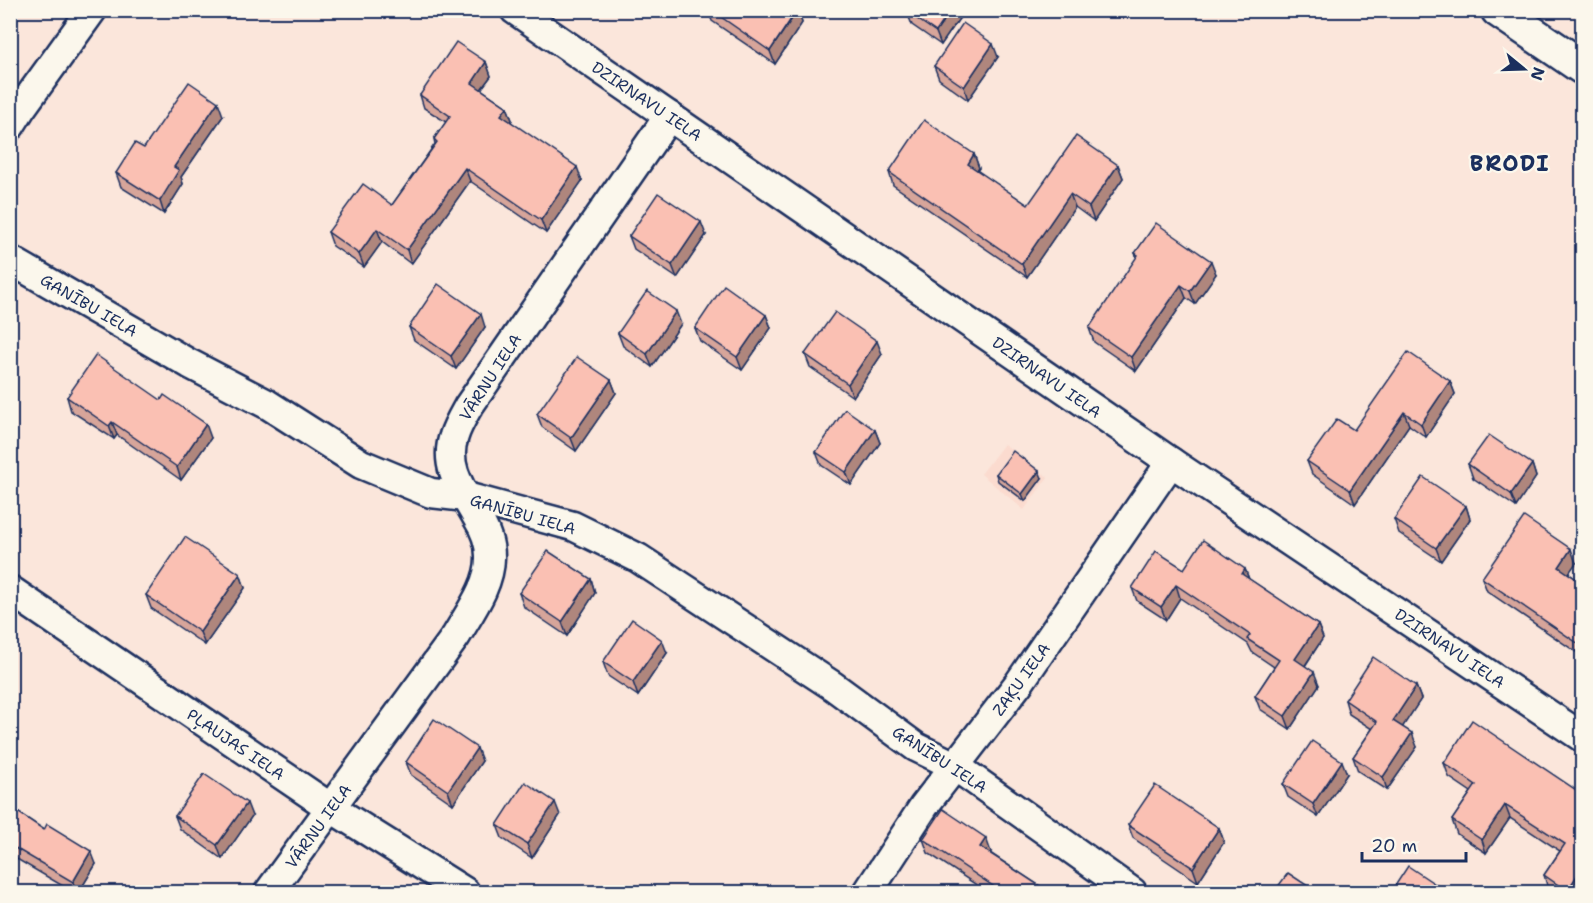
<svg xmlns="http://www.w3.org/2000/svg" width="1593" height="903" font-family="'Shantell Sans',sans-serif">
<rect width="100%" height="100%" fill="#fbe6db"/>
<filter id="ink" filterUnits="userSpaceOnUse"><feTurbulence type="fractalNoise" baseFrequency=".0167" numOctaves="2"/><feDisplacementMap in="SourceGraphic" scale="12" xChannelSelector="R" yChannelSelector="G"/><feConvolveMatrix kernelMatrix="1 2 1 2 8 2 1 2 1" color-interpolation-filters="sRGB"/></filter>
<g filter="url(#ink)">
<polygon fill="#fbdbcf" points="1004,444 1048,477 1024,510 981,474"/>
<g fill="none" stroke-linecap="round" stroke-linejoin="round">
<g stroke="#1b2f5e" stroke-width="33">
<g id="street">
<polyline points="515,10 1171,462 1582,737"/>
<polyline points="10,126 22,107 92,10"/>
<polyline points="10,260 190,364 267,404 361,464 431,493 466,497 573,526 638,558 833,686 916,747 955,766 1132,892"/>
<polyline points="10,590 331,808 465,892"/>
<path d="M269,892L456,636C470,612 491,584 490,556C490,542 484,528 477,517C463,492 443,466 454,436C457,426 463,416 468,407L669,116"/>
<polyline points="868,892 924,806 1019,683 1171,462"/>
</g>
</g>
<g stroke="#1b2f5e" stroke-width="38">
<polyline id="secondary" points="1498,10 1582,67"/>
</g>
<use href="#street" stroke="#fbf7ec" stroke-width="28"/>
<use href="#secondary" stroke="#fbf7ec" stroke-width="33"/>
</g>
<g fill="#d7a59a" stroke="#1b2f5e" stroke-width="1.5">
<polygon points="708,10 798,10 802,23 775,64 712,21"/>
<polygon points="908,10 965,10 941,45 912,25 907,12"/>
<polygon points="998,57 968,100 939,79 934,66"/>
<polygon points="486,62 491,76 481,89 507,107 512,120 511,122 582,181 546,233 470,181 411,264 382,242 364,267 333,246 328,232 392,205 435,144 434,139 446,122 424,108 420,95"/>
<polygon points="223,116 181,177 183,184 164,214 121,187 116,173 144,148"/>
<polygon points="974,154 979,168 977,171 1028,205 1118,165 1123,178 1094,221 1075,207 1027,277 893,185 889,172"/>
<polygon points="706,235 677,278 634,249 629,236"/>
<polygon points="1135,253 1216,274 1195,304 1186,298 1136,371 1094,342 1089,328 1137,258"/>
<polygon points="766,315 771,328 742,370 700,341 695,328"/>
<polygon points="681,324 652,367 623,346 618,333"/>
<polygon points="409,327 485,327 456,369 414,340"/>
<polygon points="805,354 882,354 853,397 810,367"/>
<polygon points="611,380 616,393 576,451 542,427 537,414"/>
<polygon points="1450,381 1455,394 1426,437 1409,425 1355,504 1312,474 1307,461 1354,430"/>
<polygon points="67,397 211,438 181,480 117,435 114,439 71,411"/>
<polygon points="875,430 880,443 851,485 821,465 816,452"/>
<polygon points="1468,464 1532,464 1536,477 1516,507 1473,478"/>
<polygon points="996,474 1042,478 1025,501 998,481"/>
<polygon points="1466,506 1470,519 1441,561 1399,533 1394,519"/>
<polygon points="1576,563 1568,573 1582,583 1582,656 1487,591 1482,578"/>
<polygon points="1184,569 1245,569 1249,579 1318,625 1323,638 1305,666 1319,685 1290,729 1260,709 1255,696 1274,667 1252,652 1248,644 1180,598 1166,620 1137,601 1132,588"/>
<polygon points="240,574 245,588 205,645 151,608 146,595"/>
<polygon points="591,579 595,593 567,636 524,607 519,593"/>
<polygon points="667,653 638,696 608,676 603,662"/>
<polygon points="1416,686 1421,699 1402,727 1417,747 1387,790 1358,771 1353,757 1372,729 1349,714 1345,700"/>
<polygon points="482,761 453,804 411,775 406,762"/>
<polygon points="1444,763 1582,794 1582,889 1580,892 1554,892 1548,889 1544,875 1560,851 1510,818 1486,853 1457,834 1452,820 1471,792 1449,777"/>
<polygon points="1347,774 1318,817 1288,797 1283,784"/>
<polygon points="10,807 96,864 79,892 73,892 10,855"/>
<polygon points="560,815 532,858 502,838 497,825"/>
<polygon points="175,816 252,816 222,859 180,829"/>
<polygon points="1128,825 1219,828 1224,842 1198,882 1133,838"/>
<polygon points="923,839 991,852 990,853 1049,892 987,892 928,853"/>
</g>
<g fill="#af867d" stroke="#1b2f5e" stroke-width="1.5">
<polygon points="798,10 802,23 775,64 770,51"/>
<polygon points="951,10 965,10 941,45 936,32"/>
<polygon points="993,44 998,57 968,100 964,87"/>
<polygon points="486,62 491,76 476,96 472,83"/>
<polygon points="218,102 223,116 181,177 183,184 164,214 160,201 174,167"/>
<polygon points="507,107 512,120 506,128 501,115"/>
<polygon points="974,154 979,168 972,177 968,164"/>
<polygon points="1118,165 1123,178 1094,221 1089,207"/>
<polygon points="577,167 582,181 546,233 541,220"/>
<polygon points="465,168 470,181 411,264 407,250"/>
<polygon points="1070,194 1075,207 1027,277 1022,264"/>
<polygon points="701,222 706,235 677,278 672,265"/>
<polygon points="377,229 382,242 364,267 359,254"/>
<polygon points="1211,261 1216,274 1195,304 1190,291"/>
<polygon points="1181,285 1186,298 1136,371 1131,357"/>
<polygon points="676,311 681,324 652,367 647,354"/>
<polygon points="481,314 485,327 456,369 451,356"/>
<polygon points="766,315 771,328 742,370 737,357"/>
<polygon points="877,341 882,354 853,397 848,384"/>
<polygon points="611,380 616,393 576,451 571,438"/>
<polygon points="1450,381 1455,394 1426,437 1421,424"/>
<polygon points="1404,412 1409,425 1355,504 1350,490"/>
<polygon points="112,422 117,435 114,439 109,426"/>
<polygon points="206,424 211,438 181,480 177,467"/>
<polygon points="875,430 880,443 851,485 846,472"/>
<polygon points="1532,464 1536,477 1516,507 1511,494"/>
<polygon points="1039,471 1042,478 1025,501 1022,494"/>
<polygon points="1466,506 1470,519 1441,561 1436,548"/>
<polygon points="1571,549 1576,563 1564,580 1559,567"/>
<polygon points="1245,569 1250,582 1242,574"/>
<polygon points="240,574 245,588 205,645 200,632"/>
<polygon points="591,579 595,593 567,636 562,622"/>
<polygon points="1176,585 1180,598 1166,620 1161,607"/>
<polygon points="1318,625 1323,638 1300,673 1295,659"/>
<polygon points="662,640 667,653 638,696 633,682"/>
<polygon points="1314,672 1319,685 1290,729 1285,716"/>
<polygon points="1416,686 1421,699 1398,734 1393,721"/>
<polygon points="1412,733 1417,747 1387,790 1383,777"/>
<polygon points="477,748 482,761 453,804 448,791"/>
<polygon points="1342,761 1347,774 1318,817 1313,804"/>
<polygon points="555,802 560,815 532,858 527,844"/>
<polygon points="247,803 252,816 222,859 217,845"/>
<polygon points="1505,805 1510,818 1486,853 1482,840"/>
<polygon points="1219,828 1224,842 1198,882 1193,868"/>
<polygon points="986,838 991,852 985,860 980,847"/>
<polygon points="91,851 96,864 79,892 76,892 73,882"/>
<polygon points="1582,868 1582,889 1580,892 1568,892 1567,891"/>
<polygon points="1438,886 1441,892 1434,892"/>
</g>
<g fill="#fac0b3" stroke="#1b2f5e" stroke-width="1.5">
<polygon points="711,10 797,10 770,51"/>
<polygon points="908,10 951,10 936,32 907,12"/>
<polygon points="963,23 993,44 964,87 934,66"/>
<polygon points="456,42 486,62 472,83 507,107 501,115 577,167 541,220 465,168 407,250 377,229 359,254 328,232 363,184 392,205 437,142 434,139 450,116 420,95"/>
<polygon points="189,82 218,102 174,167 179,170 160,201 116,173 135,143 144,148"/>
<polygon points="924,120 974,154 968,164 1028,205 1076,136 1118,165 1089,207 1070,194 1022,264 889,172"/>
<polygon points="658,193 701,222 672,265 629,236"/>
<polygon points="1156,223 1211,261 1190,291 1181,285 1131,357 1089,328 1138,255 1135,253"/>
<polygon points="438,284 481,314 451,356 409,327"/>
<polygon points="724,285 766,315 737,357 695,328"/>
<polygon points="647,291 676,311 647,354 618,333"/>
<polygon points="835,312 877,341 848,384 805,354"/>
<polygon points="1408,352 1450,381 1421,424 1404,412 1350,490 1307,461 1337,419 1354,430"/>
<polygon points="96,355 161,400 164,395 206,424 177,467 112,422 109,426 67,397"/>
<polygon points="577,357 611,380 571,438 537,414"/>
<polygon points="845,409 875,430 846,472 816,452"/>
<polygon points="1489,435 1532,464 1511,494 1468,464"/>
<polygon points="1013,451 1039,471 1022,494 996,474"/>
<polygon points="1423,477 1466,506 1436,548 1394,519"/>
<polygon points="1524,517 1571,549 1559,567 1582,583 1582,646 1482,578"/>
<polygon points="185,537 240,574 200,632 146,595"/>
<polygon points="1203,540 1245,569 1242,574 1318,625 1295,659 1314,672 1285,716 1255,696 1279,660 1247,639 1250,635 1176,585 1161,607 1132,588 1156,551 1184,569"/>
<polygon points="548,551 591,579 562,622 519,593"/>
<polygon points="632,619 662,640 633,682 603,662"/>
<polygon points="1373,657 1416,686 1393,721 1412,733 1383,777 1353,757 1377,722 1345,700"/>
<polygon points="434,719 477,748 448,791 406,762"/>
<polygon points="1472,720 1582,794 1582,868 1567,891 1544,875 1565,844 1505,805 1482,840 1452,820 1476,785 1444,763"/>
<polygon points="1312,741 1342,761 1313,804 1283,784"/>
<polygon points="204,774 247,803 217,845 175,816"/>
<polygon points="525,782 555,802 527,844 497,825"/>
<polygon points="1155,785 1219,828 1193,868 1128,825"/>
<polygon points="10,807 44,830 47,824 91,851 73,882 10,845"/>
<polygon points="943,809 986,838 980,847 1049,892 1002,892 923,839"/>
<polygon points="1408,866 1438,886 1434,892 1391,892"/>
<polygon points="1288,873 1317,892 1274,892"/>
</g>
</g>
<g text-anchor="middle" stroke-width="4.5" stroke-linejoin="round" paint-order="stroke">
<g font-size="16" fill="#1b2f5e" stroke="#fbf7ec">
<text transform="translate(647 101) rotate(34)" y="6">DZIRNAVU IELA</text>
<text transform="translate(89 305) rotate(30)" y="6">GANĪBU IELA</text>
<text transform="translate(490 377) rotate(-57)" y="6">VĀRNU IELA</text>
<text transform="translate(1047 377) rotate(35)" y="6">DZIRNAVU IELA</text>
<text transform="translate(523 514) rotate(16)" y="6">GANĪBU IELA</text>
<text transform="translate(1450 648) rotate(34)" y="6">DZIRNAVU IELA</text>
<text transform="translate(1021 679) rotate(-54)" y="6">ZAĶU IELA</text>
<text transform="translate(236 744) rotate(34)" y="6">PĻAUJAS IELA</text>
<text transform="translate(940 759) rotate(33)" y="6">GANĪBU IELA</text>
<text transform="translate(318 826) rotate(-54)" y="6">VĀRNU IELA</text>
</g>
<g font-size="22" font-weight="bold" letter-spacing="1.5" fill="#1b2f5e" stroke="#fbf7ec">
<text x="1510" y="171">BRODI</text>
</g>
</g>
<rect width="1593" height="903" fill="none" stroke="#fbf7ec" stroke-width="36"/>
<rect x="18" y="18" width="1557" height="867" fill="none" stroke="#1b2f5e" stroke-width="2" filter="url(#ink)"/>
<g transform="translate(1524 69) rotate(109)" stroke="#fbf7ec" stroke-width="4.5" paint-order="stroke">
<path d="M0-4.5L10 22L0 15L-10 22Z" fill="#1b2f5e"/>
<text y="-9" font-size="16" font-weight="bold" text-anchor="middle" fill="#1b2f5e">N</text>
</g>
<path d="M1362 852v9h104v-9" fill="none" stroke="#1b2f5e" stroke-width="3"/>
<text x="1371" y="852" font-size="18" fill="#1b2f5e" stroke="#fbf7ec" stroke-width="4.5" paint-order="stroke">20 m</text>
</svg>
